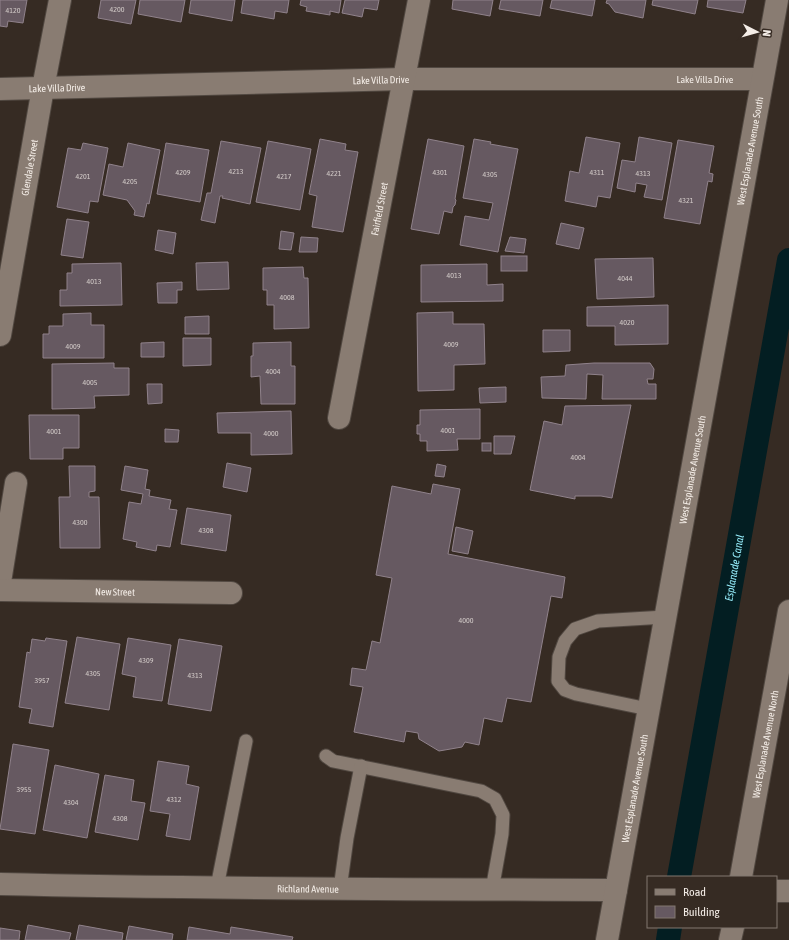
<svg xmlns="http://www.w3.org/2000/svg" width="789" height="940" font-family="'Asap Condensed',sans-serif">
<rect width="100%" height="100%" fill="#362b23"/>
<g fill="none" stroke-linecap="round" stroke-linejoin="round">
<g stroke="#031e22" stroke-width="24">
<path id="s1" d="M679,877L789,260"/>
<polyline points="668,940 670,927"/>
</g>
</g>
<g fill="#665961" stroke="#90828b">
<polygon points="0,0 27,0 23,23 8,21 7,27 0,26"/>
<polygon points="101,0 136,0 131,24 98,18"/>
<polygon points="140,0 185,0 181,22 138,14"/>
<polygon points="191,0 235,0 232,21 189,13"/>
<polygon points="243,0 289,0 287,13 275,11 274,19 241,13"/>
<polygon points="301,0 341,0 339,13 330,11 330,15 306,11 307,7 300,5"/>
<polygon points="345,0 379,0 377,10 364,8 362,17 342,13"/>
<polygon points="453,0 493,0 490,16 452,9"/>
<polygon points="501,0 543,0 540,16 499,9"/>
<polygon points="552,0 595,0 592,16 550,8"/>
<polygon points="607,0 646,0 643,18 615,12 609,4 606,3"/>
<polygon points="653,0 698,0 695,14 652,5"/>
<polygon points="708,0 746,0 743,13 707,7"/>
<polygon points="586,137 620,143 610,198 598,196 596,207 565,201 570,171 579,173"/>
<polygon points="639,137 672,143 662,200 644,197 647,185 636,183 635,192 617,188 622,160 635,162"/>
<polygon points="320,139 346,144 345,150 358,152 343,232 312,227 317,196 309,194"/>
<polygon points="428,139 464,146 455,199 456,200 455,205 453,207 452,213 444,211 439,234 411,229"/>
<polygon points="474,139 491,142 490,144 518,149 498,252 460,245 465,216 489,220 493,203 463,198"/>
<polygon points="678,140 714,146 709,173 713,174 712,182 708,181 700,224 664,218"/>
<polygon points="221,141 261,148 250,204 222,198 223,196 220,196 215,223 201,220 207,193 211,193"/>
<polygon points="268,141 311,149 300,210 256,202"/>
<polygon points="83,143 108,148 98,202 90,201 88,213 57,207 68,148 81,150"/>
<polygon points="128,143 160,150 149,204 147,203 144,217 134,215 135,211 127,200 103,195 109,164 123,167"/>
<polygon points="166,143 209,150 200,202 157,194"/>
<polygon points="67,219 89,222 83,258 61,255"/>
<polygon points="561,223 584,228 579,249 556,244"/>
<polygon points="158,230 176,233 173,254 155,250"/>
<polygon points="281,231 294,233 291,250 279,249"/>
<polygon points="301,237 318,238 317,252 299,252"/>
<polygon points="510,237 526,239 524,253 505,251"/>
<rect x="501" y="256" width="26" height="15"/>
<polygon points="653,258 654,297 597,299 595,259"/>
<polygon points="228,262 229,289 197,290 196,263"/>
<polygon points="121,263 122,305 60,306 60,290 67,290 67,273 72,273 72,264"/>
<polygon points="487,264 487,285 503,284 503,301 421,302 421,265"/>
<polygon points="303,267 304,278 308,278 309,328 274,329 274,305 267,305 267,290 263,290 263,268"/>
<polygon points="182,282 182,290 177,290 177,303 158,303 157,283"/>
<polygon points="668,305 668,344 615,345 615,326 587,326 587,307"/>
<polygon points="453,312 453,324 484,324 485,364 454,365 454,390 418,391 417,313"/>
<polygon points="91,313 91,325 104,325 104,358 43,358 43,334 49,334 49,326 63,326 63,314"/>
<polygon points="209,316 209,334 185,334 185,317"/>
<polygon points="543,330 570,330 570,351 543,352"/>
<polygon points="183,338 211,338 211,365 183,366"/>
<polygon points="164,342 164,357 141,357 141,343"/>
<polygon points="291,342 291,366 295,366 295,404 261,404 260,376 251,377 251,356 253,356 253,343"/>
<polygon points="114,363 114,368 129,368 129,395 94,396 95,408 52,409 52,364"/>
<polygon points="594,363 650,363 654,369 653,379 647,379 648,384 656,384 656,399 602,399 603,375 587,374 586,399 542,398 541,377 565,376 566,365"/>
<polygon points="147,384 162,384 162,403 148,404"/>
<polygon points="506,387 506,402 480,403 479,388"/>
<polygon points="631,405 612,498 601,496 575,496 575,499 530,490 544,421 562,425 565,406"/>
<polygon points="480,409 480,439 457,439 458,450 427,451 427,441 420,441 420,434 417,434 417,425 420,425 420,410"/>
<polygon points="291,411 292,454 251,455 251,433 218,433 217,413"/>
<polygon points="29,415 79,415 79,448 63,448 63,459 30,459"/>
<polygon points="165,429 179,430 178,442 165,442"/>
<polygon points="494,436 515,436 511,454 494,454"/>
<rect x="482" y="443" width="9" height="8"/>
<polygon points="227,463 251,468 247,492 223,487"/>
<polygon points="437,464 446,466 444,477 435,476"/>
<polygon points="69,466 95,466 95,491 89,492 89,497 99,497 100,548 60,548 59,497 70,497"/>
<polygon points="125,466 148,470 145,489 150,490 149,496 171,500 169,509 177,510 170,547 157,545 156,551 136,547 137,542 123,539 129,502 141,504 143,494 121,490"/>
<polygon points="433,484 460,489 448,554 565,577 562,598 551,596 531,702 507,698 502,722 484,718 479,745 465,742 462,747 439,751 419,739 418,733 406,731 404,742 354,732 363,687 350,685 352,668 366,670 372,641 380,643 392,578 376,575 392,486 431,494"/>
<polygon points="187,508 231,515 226,551 181,544"/>
<polygon points="456,527 473,531 468,554 452,551"/>
<polygon points="77,637 120,644 109,710 65,703"/>
<polygon points="46,638 67,641 53,727 29,723 32,709 19,707 27,652 30,653 32,639 45,641"/>
<polygon points="128,638 171,645 162,701 133,697 136,677 122,674"/>
<polygon points="179,639 222,646 211,711 168,704"/>
<polygon points="13,744 49,750 35,834 0,829"/>
<polygon points="158,761 189,766 186,784 199,787 190,840 166,836 170,814 150,811"/>
<polygon points="55,765 99,774 87,838 43,830"/>
<polygon points="105,775 134,780 131,801 145,803 138,840 95,832"/>
<polygon points="28,925 71,933 69,940 25,940"/>
<polygon points="79,925 123,933 122,940 76,940"/>
<polygon points="129,926 173,934 172,940 126,940"/>
<polygon points="189,927 230,934 231,927 293,937 292,940 187,940"/>
<polygon points="0,928 20,931 19,940 0,940"/>
</g>
<g fill="none" stroke-linecap="round" stroke-linejoin="round">
<g stroke="#514841" stroke-width="15">
<g id="lane">
<polyline points="648,709 576,694 565,690 558,681 559,657 565,641 575,629 598,621 665,617"/>
<polyline points="326,756 333,761 481,791 495,799 503,815 502,834 492,890"/>
<polyline points="217,887 246,741"/>
<polyline points="340,889 347,838 361,766"/>
</g>
</g>
<g stroke="#514841" stroke-width="24">
<g id="street">
<path id="s2" d="M0,89L404,79H762"/>
<path id="s3" d="M0,335L43,88L60,0"/>
<path id="s4" d="M339,418L419,0"/>
<polyline points="0,582 16,483"/>
<path id="s5" d="M0,590L231,593"/>
<path id="s6" d="M0,884C205,889 410,889 616,890"/>
<polyline points="776,891 789,891"/>
</g>
</g>
<g stroke="#514841" stroke-width="24">
<g id="secondary">
<path id="s7" d="M741,877L789,611"/>
<path id="s8" d="M607,940L777,0"/>
<polyline points="730,940 733,927"/>
</g>
</g>
<use href="#lane" stroke="#897c72" stroke-width="13"/>
<use href="#street" stroke="#897c72" stroke-width="22"/>
<use href="#secondary" stroke="#897c72" stroke-width="22"/>
</g>
<g text-anchor="middle" stroke-width="3.5" stroke-linejoin="round" paint-order="stroke">
<g font-size="8" fill="#d0c8c6">
<text x="117" y="12">4200</text>
<text x="13" y="13">4120</text>
<text x="236" y="174">4213</text>
<text x="183" y="175">4209</text>
<text x="440" y="175">4301</text>
<text x="597" y="175">4311</text>
<text x="334" y="176">4221</text>
<text x="643" y="176">4313</text>
<text x="490" y="177">4305</text>
<text x="83" y="179">4201</text>
<text x="284" y="179">4217</text>
<text x="130" y="184">4205</text>
<text x="686" y="203">4321</text>
<text x="454" y="278">4013</text>
<text x="625" y="281">4044</text>
<text x="94" y="284">4013</text>
<text x="287" y="300">4008</text>
<text x="627" y="325">4020</text>
<text x="451" y="347">4009</text>
<text x="73" y="349">4009</text>
<text x="273" y="374">4004</text>
<text x="90" y="385">4005</text>
<text x="448" y="433">4001</text>
<text x="54" y="434">4001</text>
<text x="271" y="436">4000</text>
<text x="578" y="460">4004</text>
<text x="80" y="525">4300</text>
<text x="206" y="533">4308</text>
<text x="466" y="623">4000</text>
<text x="146" y="663">4309</text>
<text x="93" y="676">4305</text>
<text x="195" y="678">4313</text>
<text x="42" y="683">3957</text>
<text x="24" y="792">3955</text>
<text x="174" y="802">4312</text>
<text x="71" y="805">4304</text>
<text x="120" y="821">4308</text>
</g>
<g font-size="10" fill="#f4ede7" stroke="#362b23">
<text dy="4" stroke="none"><textPath href="#s2" startOffset="705">Lake Villa Drive</textPath></text>
<text dy="4" stroke="none"><textPath href="#s2" startOffset="381">Lake Villa Drive</textPath></text>
<text dy="4" stroke="none"><textPath href="#s2" startOffset="57">Lake Villa Drive</textPath></text>
<text dy="4" stroke="none"><textPath href="#s8" startOffset="802">West Esplanade Avenue South</textPath></text>
<text dy="4" stroke="none"><textPath href="#s3" startOffset="170">Glendale Street</textPath></text>
<text dy="4" stroke="none"><textPath href="#s4" startOffset="213">Fairfield Street</textPath></text>
<text dy="4" stroke="none"><textPath href="#s8" startOffset="478">West Esplanade Avenue South</textPath></text>
<text dy="4" stroke="none"><textPath href="#s5" startOffset="115">New Street</textPath></text>
<text dy="4" stroke="none"><textPath href="#s7" startOffset="135">West Esplanade Avenue North</textPath></text>
<text dy="4" stroke="none"><textPath href="#s8" startOffset="154">West Esplanade Avenue South</textPath></text>
<text dy="4" stroke="none"><textPath href="#s6" startOffset="308">Richland Avenue</textPath></text>
</g>
<g font-size="11" font-style="italic" fill="#96eefc" stroke="#362b23">
<text dy="4" stroke="none"><textPath href="#s1" startOffset="314">Esplanade Canal</textPath></text>
</g>
</g>
<rect x="647" y="876" width="130" height="52" fill="#362b23" stroke="#827971"/>
<rect x="655" y="889" width="20" height="6" fill="#897c72" stroke="#827971"/>
<text x="683" y="896" font-size="12" fill="#f4ede7">Road</text>
<rect x="655" y="906" width="20" height="12" fill="#665961" stroke="#827971"/>
<text x="683" y="916" font-size="12" fill="#f4ede7">Building</text>
<g transform="translate(757 32) rotate(96)" stroke="#362b23" stroke-width="3" paint-order="stroke">
<path d="M0-3L7 15L0 10L-7 15Z" fill="#f4ede7"/>
<text y="-6" font-size="11" font-weight="bold" text-anchor="middle" fill="#f4ede7">N</text>
</g>
</svg>
